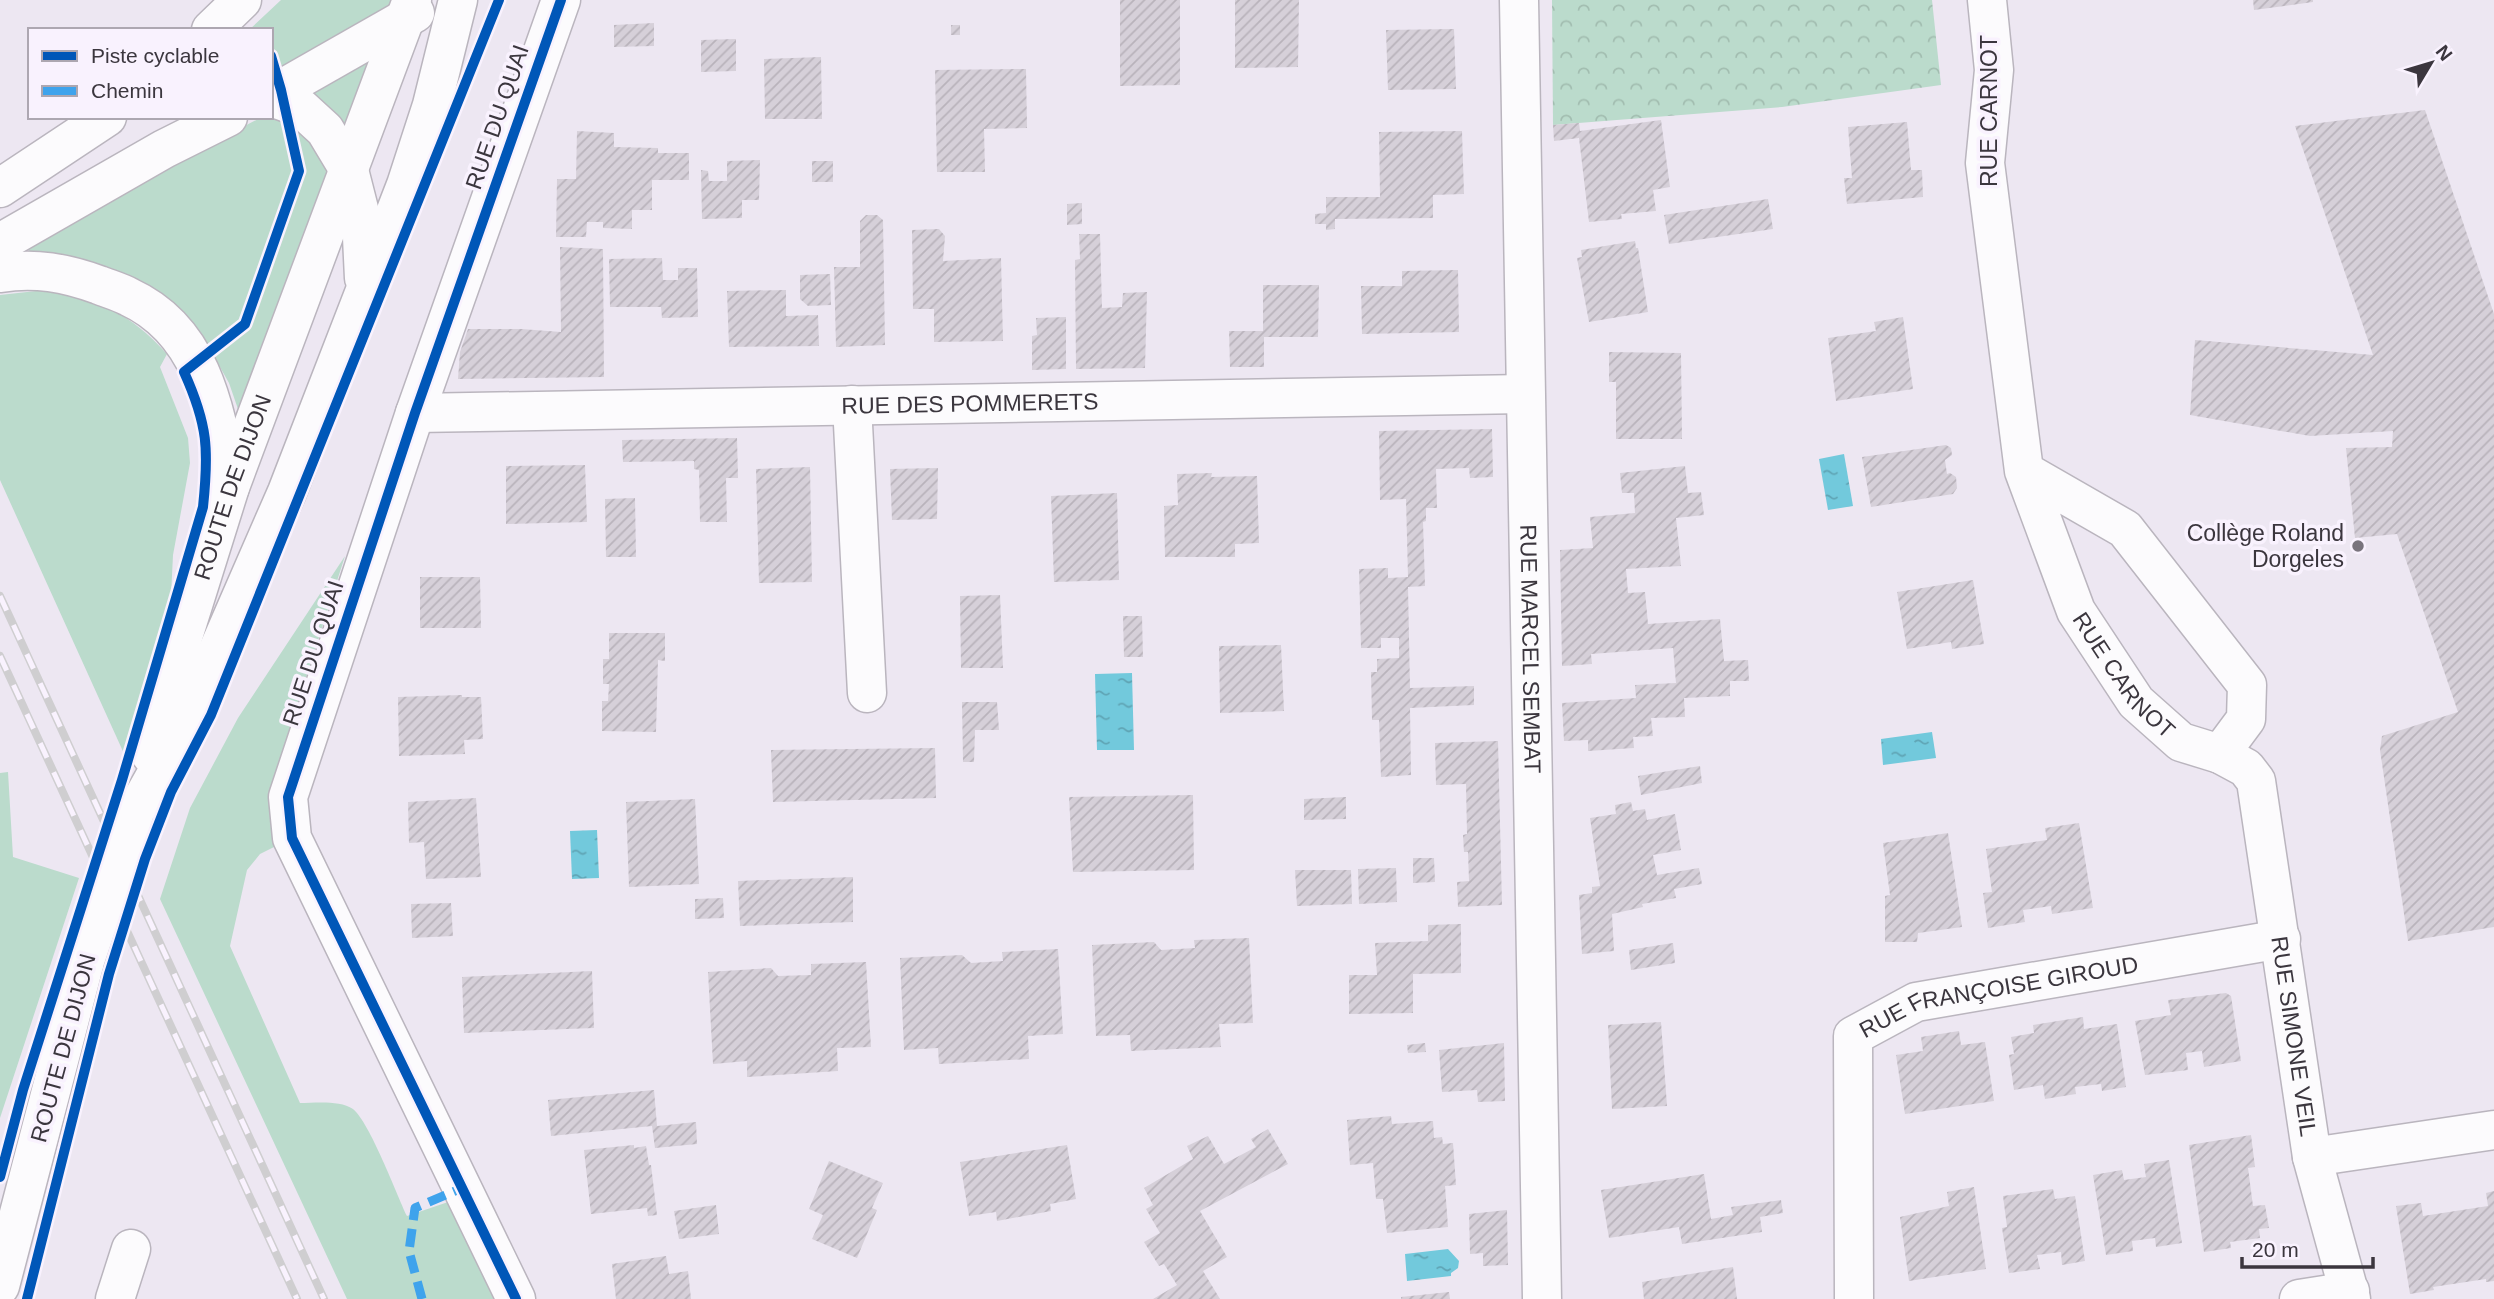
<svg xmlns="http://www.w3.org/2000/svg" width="2494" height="1299" font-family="Helvetica,sans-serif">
<defs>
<pattern id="park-crowns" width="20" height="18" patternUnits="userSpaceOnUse" patternTransform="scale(1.75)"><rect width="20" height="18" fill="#bbdbcc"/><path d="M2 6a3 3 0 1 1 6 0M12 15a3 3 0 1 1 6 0" fill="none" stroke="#a2bdb0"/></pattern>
<pattern id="water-ripples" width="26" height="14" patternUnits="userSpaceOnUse" patternTransform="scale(1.75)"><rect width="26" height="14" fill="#72c9dc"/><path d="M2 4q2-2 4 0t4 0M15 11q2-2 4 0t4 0" fill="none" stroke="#5fa4b4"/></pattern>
<pattern id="building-hatch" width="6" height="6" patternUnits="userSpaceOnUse" patternTransform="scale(1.75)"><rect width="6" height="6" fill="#d6d0d9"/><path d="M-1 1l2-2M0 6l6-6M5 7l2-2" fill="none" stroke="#b9b3bb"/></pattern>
</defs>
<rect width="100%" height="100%" fill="#ede7f2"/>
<g fill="#bbdbcc">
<polygon points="281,0 398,0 396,4 271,73 271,30 249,30"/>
<polygon points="379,51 350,134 302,91"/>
<polygon points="260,118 283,121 305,136 333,173 239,412 229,383 216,360 196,332 32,257 25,241"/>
<path d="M45,290C99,300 129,312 167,354L160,367L188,438L190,463L173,555L170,616L126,758L0,480V295Z"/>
<path d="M345,556L270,790L278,845L260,854L247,870L230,946L300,1103C315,1103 340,1100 353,1109C370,1123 396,1193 407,1216L454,1200L501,1299H347L160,899L190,808L238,718Z"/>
<polygon points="8,772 13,857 79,878 0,1118 0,773"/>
</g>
<polygon fill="url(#park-crowns)" points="1552,0 1932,0 1941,85 1782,107 1553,125"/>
<g fill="url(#water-ripples)">
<polygon points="1844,454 1853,506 1828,510 1819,459"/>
<polygon points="1132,673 1134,750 1097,750 1095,674"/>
<polygon points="1932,732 1936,758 1883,765 1881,739"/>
<polygon points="597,830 599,878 572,879 570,831"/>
<polygon points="1448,1249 1459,1261 1458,1268 1451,1273 1451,1276 1407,1281 1405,1254"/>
</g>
<g fill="url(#building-hatch)">
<polygon points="1120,0 1180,0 1180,85 1120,86"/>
<polygon points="1235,0 1299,0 1298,67 1235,68"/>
<polygon points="2253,0 2313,0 2313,2 2254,10"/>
<polygon points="654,23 654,46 614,47 614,25"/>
<rect x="951" y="25" width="9" height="10"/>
<polygon points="1454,29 1456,89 1388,90 1386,30"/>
<polygon points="736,39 736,71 701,72 701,40"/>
<polygon points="821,57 822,119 765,119 764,59"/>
<polygon points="1026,69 1027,128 984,129 985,172 937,172 935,70"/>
<polygon points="2425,110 2494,314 2494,927 2408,941 2380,750 2382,736 2458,712 2397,534 2355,538 2346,448 2392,447 2393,431 2310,436 2190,415 2195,340 2373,355 2295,126"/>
<polygon points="1661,120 1670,187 1653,190 1656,211 1621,214 1622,219 1589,222 1579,138 1554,141 1553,125 1579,123 1580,131"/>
<polygon points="1907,122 1911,170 1922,170 1923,197 1847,204 1844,178 1852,178 1848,127"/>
<polygon points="577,131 614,133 614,147 658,148 658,153 689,153 689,180 652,180 652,210 632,210 632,229 603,228 603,222 587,222 586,237 556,237 557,179 576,179"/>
<polygon points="1462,131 1464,194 1433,195 1433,218 1335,219 1335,229 1326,230 1326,224 1315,224 1315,214 1326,213 1326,197 1380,197 1379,132"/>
<polygon points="760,160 759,200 742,200 742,218 702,219 701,170 708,171 709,181 727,181 727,161"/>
<rect x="812" y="161" width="21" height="21"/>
<polygon points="1768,199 1773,229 1669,244 1664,215"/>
<polygon points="1082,203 1082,224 1067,225 1067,204"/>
<polygon points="866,215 877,215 883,220 885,345 836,347 834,267 860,267 860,221"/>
<polygon points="939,229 945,236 943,261 1001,258 1003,341 934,342 934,309 913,309 912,230"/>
<polygon points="1079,234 1100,234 1102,308 1122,307 1123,293 1147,292 1145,368 1076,369 1075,260 1080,259"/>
<polygon points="1635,241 1636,248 1638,248 1648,312 1589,322 1577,258 1582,257 1581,250"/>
<polygon points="560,247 603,249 604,377 458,379 460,352 468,329 521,329 561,332"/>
<polygon points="662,258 663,280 678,280 678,268 697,268 698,317 662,318 661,307 610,307 609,259"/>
<polygon points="1458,270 1459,332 1362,334 1361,286 1402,286 1402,271"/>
<polygon points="830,274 831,305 808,306 800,299 800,275"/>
<polygon points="1263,285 1319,285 1318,337 1264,337 1264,367 1230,367 1229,331 1263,331"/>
<polygon points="786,290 786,316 818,315 819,346 729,347 727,291"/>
<polygon points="1066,317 1066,369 1032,370 1032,336 1037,335 1036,318"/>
<polygon points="1903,317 1913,389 1836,401 1828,338 1876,331 1874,322"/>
<polygon points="1609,352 1681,353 1682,439 1616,439 1616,382 1609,382"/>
<polygon points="1492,429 1493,477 1470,478 1469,468 1436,469 1437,508 1426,508 1426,521 1423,522 1425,586 1408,587 1410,688 1474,686 1474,705 1410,708 1411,775 1381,777 1379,720 1372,720 1371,672 1377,672 1377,659 1399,658 1399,638 1381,638 1381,648 1361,648 1359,569 1388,568 1388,578 1408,577 1406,499 1380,500 1379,431"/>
<polygon points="737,438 738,478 726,478 727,522 700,522 699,470 694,469 694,461 623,462 622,440"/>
<polygon points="1946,445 1951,448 1952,455 1945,460 1947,474 1950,473 1956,477 1957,488 1953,494 1871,507 1862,457"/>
<polygon points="585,465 587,522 506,524 506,466"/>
<polygon points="1685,466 1688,493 1701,492 1704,515 1676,518 1681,566 1626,569 1628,593 1645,592 1648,624 1720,619 1724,661 1748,660 1749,681 1730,681 1730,696 1684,698 1685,717 1651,718 1653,736 1633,737 1634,748 1588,751 1588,740 1564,741 1562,703 1636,698 1635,685 1676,683 1673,648 1591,654 1592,664 1562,666 1560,550 1593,548 1590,517 1635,513 1634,493 1622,493 1620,473"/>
<polygon points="810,467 812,582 759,583 756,469"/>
<polygon points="938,468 937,519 892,520 890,469"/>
<polygon points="1212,473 1211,477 1257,476 1259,543 1235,544 1235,557 1165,557 1164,506 1178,505 1177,474"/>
<polygon points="1117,493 1119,580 1054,582 1051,496"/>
<polygon points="635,498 636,557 606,557 605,499"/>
<polygon points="420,577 480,577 481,628 420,628"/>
<polygon points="1973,580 1984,644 1952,649 1951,642 1907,649 1897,592"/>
<polygon points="1000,595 1003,668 961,668 960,596"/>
<polygon points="1123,616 1142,616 1143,657 1124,657"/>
<polygon points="609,633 665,633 665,661 658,660 656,732 602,731 602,701 608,701 609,684 603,684 603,659 609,659"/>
<polygon points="1281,645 1284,711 1220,713 1219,646"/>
<polygon points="462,695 462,697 481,697 483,739 464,740 465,754 399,756 398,697"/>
<polygon points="962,702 997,702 999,730 975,730 974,762 963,762"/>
<polygon points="1498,741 1502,905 1458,907 1457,882 1469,881 1468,852 1464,852 1463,835 1467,834 1466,784 1436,785 1435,743"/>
<polygon points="935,748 936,798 773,802 771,750"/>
<polygon points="1700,766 1702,783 1641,795 1638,776"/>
<polygon points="1193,795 1194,870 1073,872 1069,797"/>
<polygon points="1346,797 1346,819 1304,820 1304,799"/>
<polygon points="476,798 481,877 426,879 424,842 409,843 408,802"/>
<polygon points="695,799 699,884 629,887 626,802"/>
<polygon points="1631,802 1633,811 1645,809 1647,820 1675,814 1681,850 1653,855 1657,875 1699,868 1702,884 1674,889 1676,898 1642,904 1643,907 1612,914 1614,951 1582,954 1579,895 1592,893 1592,887 1600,886 1590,818 1616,814 1615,805"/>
<polygon points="2079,823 2093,908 2052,914 2051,906 2023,910 2025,922 1988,928 1983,893 1992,892 1986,849 2047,840 2045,828"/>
<polygon points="1948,833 1962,927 1918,933 1917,942 1885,942 1885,896 1890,895 1883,843"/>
<polygon points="1413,858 1434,858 1435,882 1413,883"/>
<polygon points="1396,868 1397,902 1359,904 1358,869"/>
<polygon points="1295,870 1351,870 1352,904 1297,906"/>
<polygon points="853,877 853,922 740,926 738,881"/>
<polygon points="723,898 724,918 695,919 695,899"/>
<polygon points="451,903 453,936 412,938 411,904"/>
<polygon points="1461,924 1461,973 1413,974 1413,1013 1349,1014 1349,975 1377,975 1375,943 1428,941 1428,925"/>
<polygon points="1249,938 1253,1023 1219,1024 1221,1047 1131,1051 1130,1035 1096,1036 1092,945 1154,942 1161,950 1195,948 1194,940"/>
<polygon points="1673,943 1675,963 1631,970 1629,950"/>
<polygon points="1058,949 1063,1034 1028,1036 1029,1059 939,1064 938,1048 904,1050 900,958 962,955 971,963 1003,961 1002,952"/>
<polygon points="866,962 871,1047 837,1048 838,1071 747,1077 747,1061 713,1064 708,972 771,968 778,976 811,975 811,964"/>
<polygon points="592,971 594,1028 464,1033 462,977"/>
<polygon points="2226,993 2231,996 2241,1061 2204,1067 2202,1051 2186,1053 2188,1070 2145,1075 2135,1021 2171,1015 2168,1000"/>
<polygon points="2083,1017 2084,1029 2117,1024 2126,1087 2102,1091 2101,1084 2075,1087 2076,1094 2045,1099 2043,1085 2014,1090 2009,1055 2014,1054 2011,1037 2034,1033 2033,1025"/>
<polygon points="1661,1022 1667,1106 1612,1109 1608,1025"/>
<polygon points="1959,1031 1961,1045 1985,1042 1994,1101 1905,1114 1896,1055 1923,1051 1921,1037"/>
<polygon points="1425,1043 1426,1052 1408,1053 1407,1045"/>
<polygon points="1504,1043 1505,1101 1478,1102 1477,1090 1442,1092 1439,1050"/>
<polygon points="654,1090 657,1126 696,1122 697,1144 655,1148 652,1126 551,1136 548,1100"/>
<polygon points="1391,1116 1392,1124 1433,1121 1434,1138 1442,1137 1443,1144 1453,1143 1456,1185 1445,1186 1448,1227 1387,1233 1383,1199 1376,1199 1373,1163 1350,1165 1347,1120"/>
<polygon points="1268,1129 1288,1164 1200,1211 1227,1257 1203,1271 1220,1299 1153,1299 1177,1285 1164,1264 1159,1266 1144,1242 1160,1233 1146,1209 1153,1205 1144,1188 1193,1159 1187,1146 1208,1136 1224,1164 1256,1147 1251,1139"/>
<polygon points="2251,1135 2255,1167 2248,1168 2253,1206 2265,1205 2269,1228 2259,1229 2260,1238 2230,1242 2231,1248 2204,1252 2189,1145"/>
<polygon points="634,1145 634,1148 646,1146 649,1165 651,1165 657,1215 648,1216 647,1208 591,1214 584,1150"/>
<polygon points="1067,1145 1076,1199 1050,1204 1051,1211 997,1221 996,1212 969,1216 960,1162"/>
<polygon points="2169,1160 2182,1243 2156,1247 2155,1238 2132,1241 2133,1251 2106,1255 2093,1175 2122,1170 2124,1180 2146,1177 2144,1164"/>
<polygon points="829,1161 883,1183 872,1208 877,1210 857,1258 812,1239 823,1215 809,1209"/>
<polygon points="1704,1174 1711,1219 1733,1215 1731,1207 1781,1200 1783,1213 1760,1217 1762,1232 1682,1244 1679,1227 1609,1238 1601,1190"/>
<polygon points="1974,1187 1986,1269 1909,1281 1900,1217 1949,1206 1947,1192"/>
<polygon points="2053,1189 2055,1199 2075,1196 2085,1261 2062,1265 2061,1252 2037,1255 2040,1269 2009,1273 2002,1228 2007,1227 2003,1196"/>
<polygon points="2494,1191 2494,1281 2486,1282 2486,1279 2433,1287 2434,1290 2410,1294 2396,1206 2421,1203 2423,1216 2488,1206 2486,1193"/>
<polygon points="716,1205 719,1234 679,1239 674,1211"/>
<polygon points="1507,1210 1508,1265 1483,1266 1483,1253 1470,1254 1469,1214"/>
<polygon points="666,1256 669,1274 688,1271 691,1299 616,1299 612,1264"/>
<polygon points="1733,1267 1737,1299 1644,1299 1642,1282"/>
<polygon points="1449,1292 1450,1299 1401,1299 1401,1297"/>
</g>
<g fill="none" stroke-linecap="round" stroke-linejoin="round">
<g stroke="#bab5be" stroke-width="41">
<g id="minor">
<path id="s1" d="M1519,0L1542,1299"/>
<path id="s2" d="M1987,0L1994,70L1985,163L2024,471L2076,611L2136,702L2181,742L2220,754L2246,719L2247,685L2125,529L2024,471"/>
<polyline points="852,405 867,693"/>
<path id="s3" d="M415,413L1525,394"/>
<path id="s4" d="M2220,754L2246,768L2256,781L2312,1157L2494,1130"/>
<polyline points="2312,1157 2351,1299"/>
<polyline points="115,1299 131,1249"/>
<polyline points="516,1299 292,838 288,797 415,413 561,0"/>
<path id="s5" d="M1854,1299L1853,1036L1916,1002L2281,939"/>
<polyline points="2299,1299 2350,1291"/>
</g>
</g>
<g stroke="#bab5be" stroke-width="41">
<g id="major">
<polyline points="211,30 242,0"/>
<polyline points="271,95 415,13"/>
<polyline points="271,97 301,108 325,130 349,170 361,217 364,278"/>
<polyline points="0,188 107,117"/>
<polyline points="0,243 164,149 228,117"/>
<path d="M0,273C35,267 66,273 99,285C109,289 120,292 129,297C205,332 216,415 230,487"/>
<path id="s6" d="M151,755L183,637L230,487L412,0"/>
<polyline points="135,812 191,712 287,492 406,185 432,105 458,0"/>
<polyline points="0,1286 85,961"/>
</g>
</g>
<use href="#minor" stroke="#fcfbfd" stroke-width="38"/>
<use href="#major" stroke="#fcfbfd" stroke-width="38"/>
<g stroke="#cfced0" stroke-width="8">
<g id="rail">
<polyline points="0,596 324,1299"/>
<polyline points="0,656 297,1299"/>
</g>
</g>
<use href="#rail" stroke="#f9f2fe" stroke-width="5" stroke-dasharray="16" stroke-linecap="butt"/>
<g stroke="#bab5be" stroke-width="41" stroke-linecap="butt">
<polyline id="major-bridge" points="85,961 135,812"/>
</g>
<use href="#major-bridge" stroke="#fcfbfd" stroke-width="38"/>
<polyline stroke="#3fa3ec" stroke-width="9" stroke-dasharray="18 9" stroke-linecap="butt" points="422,1299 409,1251 415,1208 462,1188"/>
<g stroke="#f9f2fe" stroke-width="15">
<g id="cycleway">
<path d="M0,1177L23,1090L122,780L203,507C209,450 208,425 184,372L245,324L299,171L281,90L271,56"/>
<polyline points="27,1299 109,974 145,859 171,792 211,715 499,0"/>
<polyline points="516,1299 292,838 288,797 415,413 561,0"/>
</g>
</g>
<use href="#cycleway" stroke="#0057b8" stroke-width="10"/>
</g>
<circle fill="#79747d" stroke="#f9f2fe" stroke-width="2.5" cx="2358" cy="546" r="7"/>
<g text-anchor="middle" stroke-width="7" stroke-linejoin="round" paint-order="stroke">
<g font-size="23" fill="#3b363e" stroke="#f9f2fe">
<text transform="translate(1989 111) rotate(-90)" y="8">RUE CARNOT</text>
<text transform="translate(497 117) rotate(-71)" y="8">RUE DU QUAI</text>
<text dy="8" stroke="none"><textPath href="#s3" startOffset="555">RUE DES POMMERETS</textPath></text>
<text dy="8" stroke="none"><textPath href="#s6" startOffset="280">ROUTE DE DIJON</textPath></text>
<text dy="8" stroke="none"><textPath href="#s1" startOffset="649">RUE MARCEL SEMBAT</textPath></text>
<text transform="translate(313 653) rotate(-72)" y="8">RUE DU QUAI</text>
<text dy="8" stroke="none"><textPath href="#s2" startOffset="704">RUE CARNOT</textPath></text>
<text dy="8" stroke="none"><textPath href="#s5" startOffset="416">RUE FRANÇOISE GIROUD</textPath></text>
<text dy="8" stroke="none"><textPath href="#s4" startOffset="304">RUE SIMONE VEIL</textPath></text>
<text transform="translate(63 1048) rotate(-75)" y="8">ROUTE DE DIJON</text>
</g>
<g font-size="23" fill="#3b363e" stroke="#f9f2fe" text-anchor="end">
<text x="2344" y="541">Collège Roland<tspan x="2344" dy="26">Dorgeles</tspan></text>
</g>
</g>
<rect x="28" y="28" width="245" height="91" fill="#f9f2fe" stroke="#ada7b1" stroke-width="2"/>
<rect x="42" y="51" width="35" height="10" fill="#0057b8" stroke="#ada7b1" stroke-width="2"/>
<text x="91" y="63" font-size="21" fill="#3b363e">Piste cyclable</text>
<rect x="42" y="86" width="35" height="10" fill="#3fa3ec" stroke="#ada7b1" stroke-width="2"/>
<text x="91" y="98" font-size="21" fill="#3b363e">Chemin</text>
<g transform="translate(2431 63) rotate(52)" stroke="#f9f2fe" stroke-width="5" paint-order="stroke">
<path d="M0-5L12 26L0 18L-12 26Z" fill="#3b363e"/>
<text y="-10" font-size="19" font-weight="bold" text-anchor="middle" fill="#3b363e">N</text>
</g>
<path d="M2242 1257v10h131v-10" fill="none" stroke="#3b363e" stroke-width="3.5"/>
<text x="2252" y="1257" font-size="21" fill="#3b363e" stroke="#f9f2fe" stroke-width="5" paint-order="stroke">20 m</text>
</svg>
